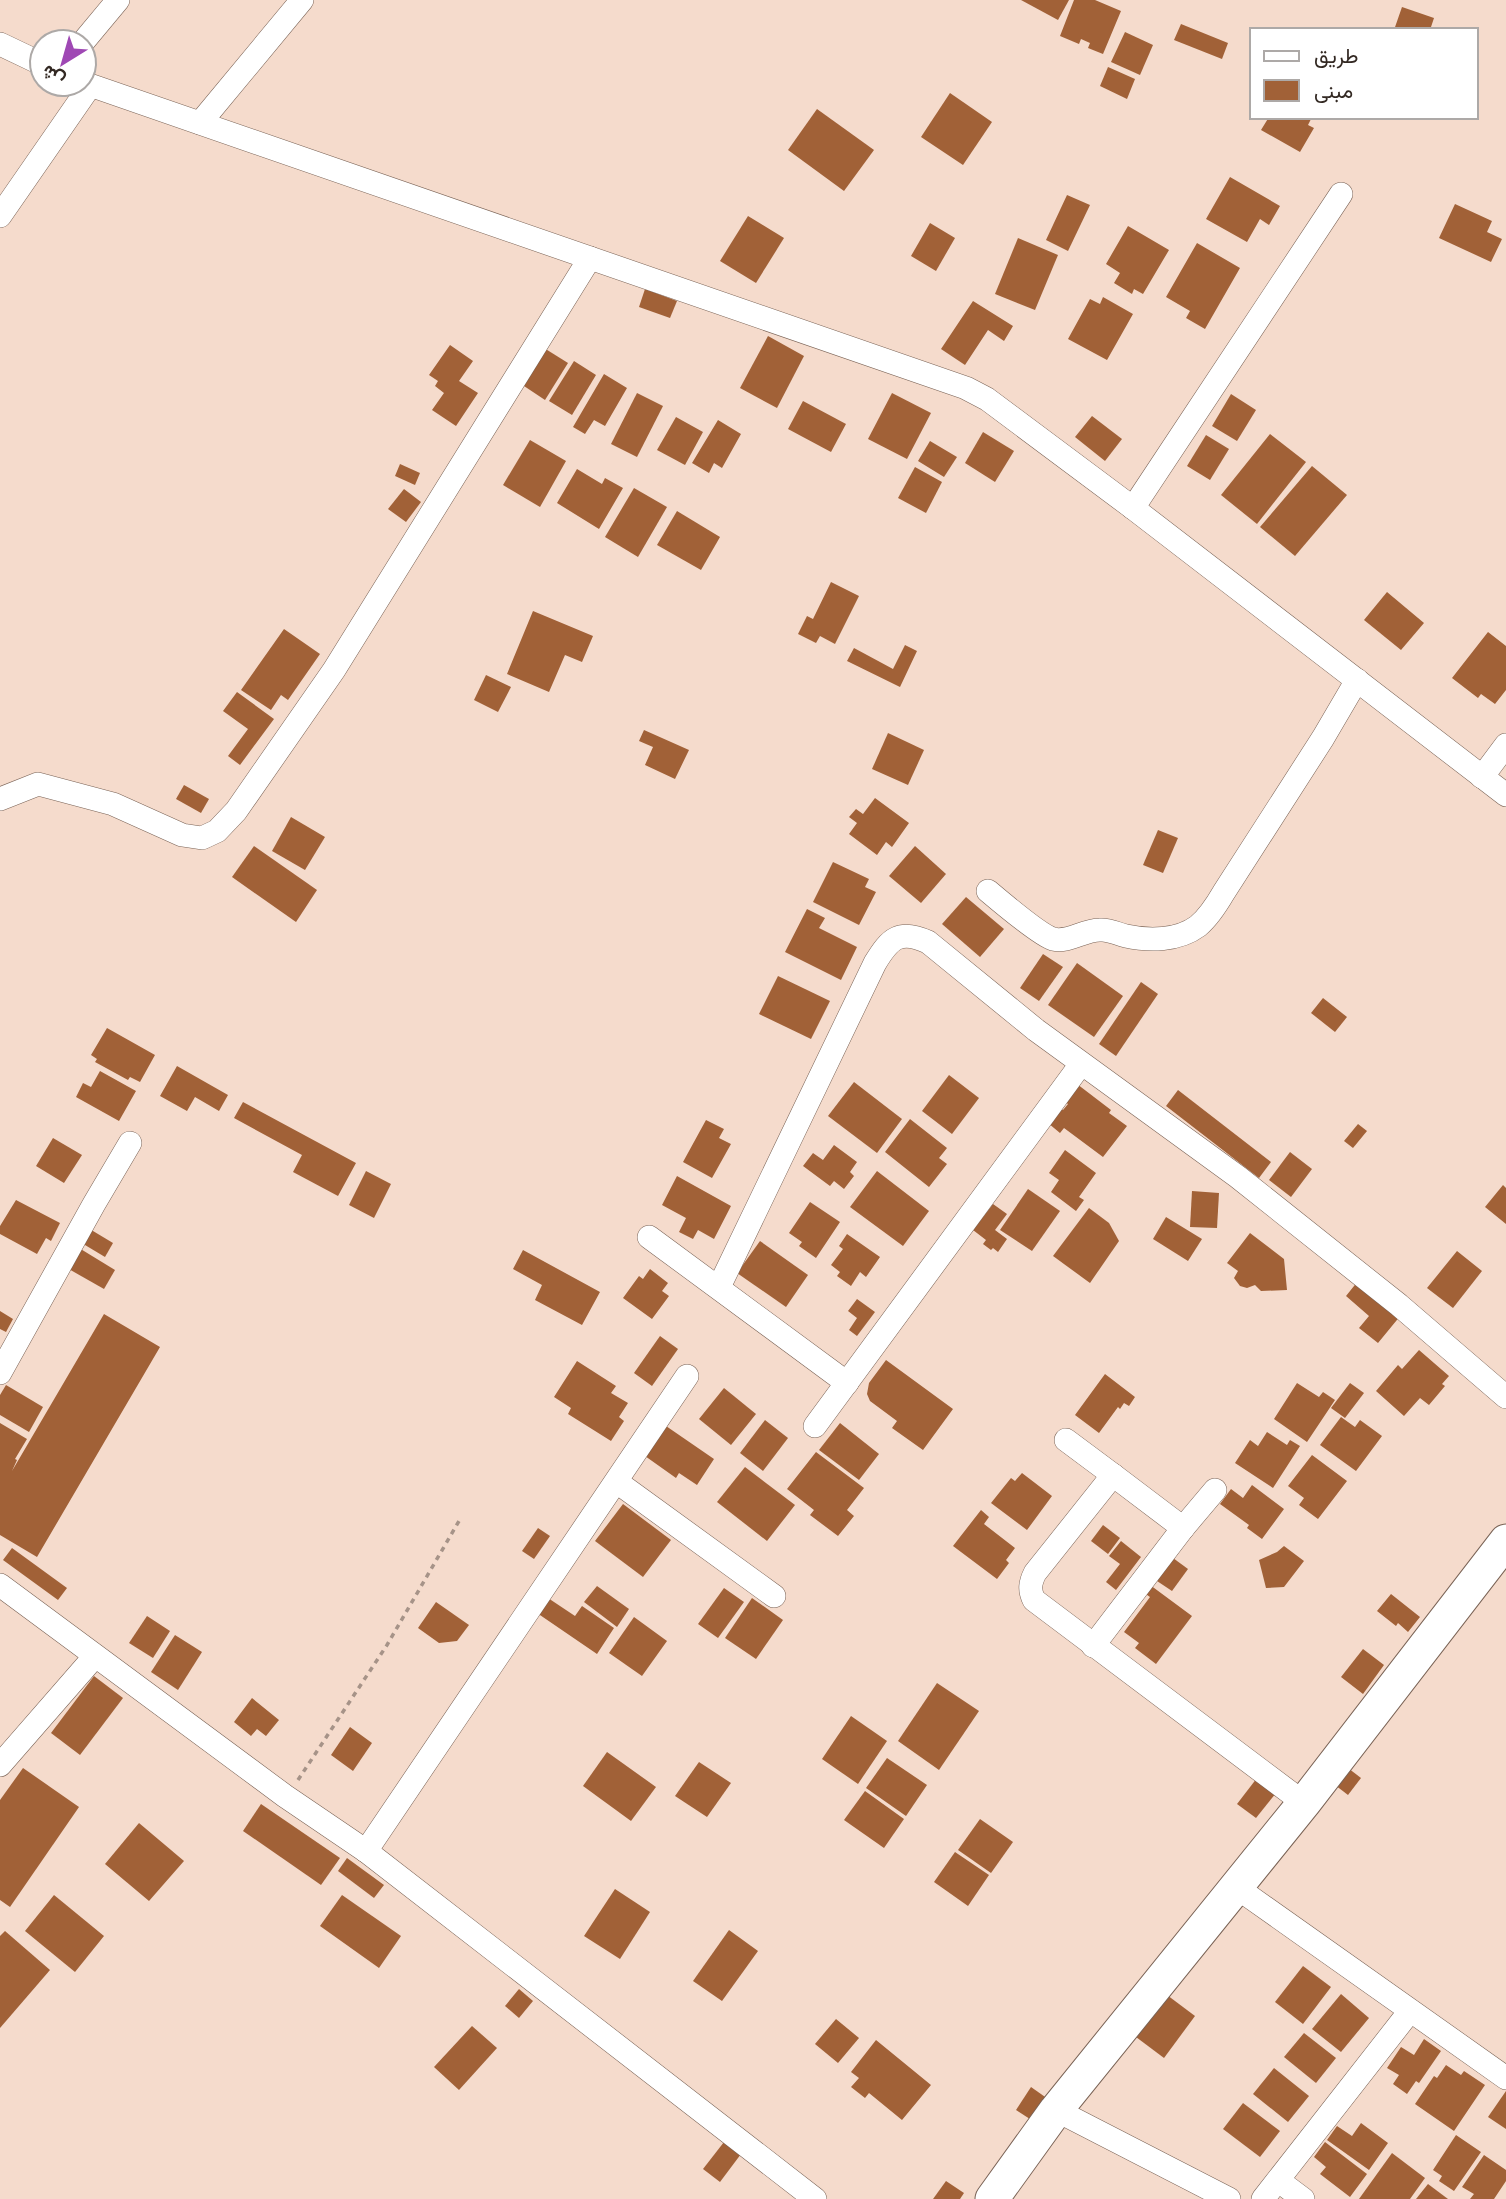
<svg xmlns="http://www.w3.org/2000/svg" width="1506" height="2199" font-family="Inter,Vazirmatn,sans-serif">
<rect width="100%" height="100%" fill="#f5dbcc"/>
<g fill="#a16137">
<polygon points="1021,0 1069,0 1058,20"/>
<polygon points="1074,0 1095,0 1121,11 1103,54 1088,48 1090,43 1081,39 1079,44 1060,36"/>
<polygon points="1402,7 1434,18 1430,30 1394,30"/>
<polygon points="1181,24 1228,43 1222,59 1174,40"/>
<polygon points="1125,32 1153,45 1140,75 1111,62"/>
<polygon points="1108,67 1135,79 1127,99 1100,86"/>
<polygon points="950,93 992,122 963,165 921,137"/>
<polygon points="817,109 874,150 844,191 788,150"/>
<polygon points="1269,117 1312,117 1308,125 1314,128 1300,152 1261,130"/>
<polygon points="1230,177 1280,206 1269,225 1260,219 1247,242 1206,219"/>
<polygon points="1067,195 1090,205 1068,251 1046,240"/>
<polygon points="1455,204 1492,221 1487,232 1502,239 1491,262 1439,238"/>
<polygon points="748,216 784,238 756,283 720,261"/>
<polygon points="930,223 955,238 936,271 911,256"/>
<polygon points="1128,226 1169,250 1143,294 1134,289 1132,294 1114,283 1120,273 1106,264"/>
<polygon points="1018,238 1058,255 1035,310 995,294"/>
<polygon points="1197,243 1240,268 1205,329 1186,318 1190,311 1166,297"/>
<polygon points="645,289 677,301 670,318 639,307"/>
<polygon points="1103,297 1133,314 1107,360 1068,339 1090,299 1100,304"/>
<polygon points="973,301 1013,326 1004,341 988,330 965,365 941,349"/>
<polygon points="768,336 804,356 777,408 740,388"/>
<polygon points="450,345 473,361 459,381 478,393 456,426 432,410 444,393 435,386 438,381 429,375"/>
<polygon points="544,348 568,363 545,400 521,384"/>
<polygon points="574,361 596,375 572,415 549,401"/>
<polygon points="604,374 627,388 605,426 594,420 585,434 573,427"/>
<polygon points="637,393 663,406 637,457 611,444"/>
<polygon points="892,393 931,413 907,459 868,439"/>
<polygon points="1231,394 1256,410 1237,441 1212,426"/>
<polygon points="803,401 846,424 831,452 788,429"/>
<polygon points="1092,416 1122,439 1105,461 1075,437"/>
<polygon points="676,417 703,432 685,465 657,450"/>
<polygon points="718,420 741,434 722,468 714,463 709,473 692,463"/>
<polygon points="983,432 1014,451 995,482 965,463"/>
<polygon points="1270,434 1306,462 1257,524 1221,495"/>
<polygon points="1206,435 1229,449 1210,480 1187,466"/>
<polygon points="530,440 566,461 540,507 503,485"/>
<polygon points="930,441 957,457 944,477 918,461"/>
<polygon points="400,464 420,473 415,485 395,476"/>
<polygon points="1312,466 1347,495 1295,556 1260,527"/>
<polygon points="915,467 942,482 926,513 898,498"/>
<polygon points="577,469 602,484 605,478 623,488 599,529 557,503"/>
<polygon points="634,488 667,507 638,557 605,537"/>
<polygon points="404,489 421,502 406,522 388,509"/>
<polygon points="677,511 720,537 701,570 657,545"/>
<polygon points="831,582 859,596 835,644 820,636 816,643 798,634 807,616 813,619"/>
<polygon points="1387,592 1424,623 1401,650 1364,620"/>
<polygon points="533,611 593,636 582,662 565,655 549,692 507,674"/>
<polygon points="284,629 320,654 288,700 281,695 271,710 241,690"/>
<polygon points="1488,632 1506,646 1506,690 1495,704 1481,694 1478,698 1452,678"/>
<polygon points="905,645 917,651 900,687 847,661 854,648 893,669"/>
<polygon points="486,675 511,687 498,712 474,700"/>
<polygon points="237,692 274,719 240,765 228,756 248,729 223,711"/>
<polygon points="644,730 689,750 675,779 645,765 653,747 639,741"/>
<polygon points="888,733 924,750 908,785 872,769"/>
<polygon points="184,785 209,799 201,813 176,799"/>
<polygon points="875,798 909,823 892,847 886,842 877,855 849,834 857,823 849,817 856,809 863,814"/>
<polygon points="291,817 325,837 305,870 272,851"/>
<polygon points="1158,830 1178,838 1163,873 1143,865"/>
<polygon points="254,846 317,890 296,922 232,877"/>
<polygon points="915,846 946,874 921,903 889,876"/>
<polygon points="833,862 869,879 865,887 876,892 859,925 813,902"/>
<polygon points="966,897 1004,929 980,957 942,924"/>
<polygon points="807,909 825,918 819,928 857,947 841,980 785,952"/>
<polygon points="1043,954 1063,967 1039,1001 1020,988"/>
<polygon points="1077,963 1123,996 1094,1037 1048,1005"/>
<polygon points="778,976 830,1001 811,1039 759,1014"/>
<polygon points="1141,982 1158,994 1116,1056 1099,1044"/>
<polygon points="1323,998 1347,1017 1335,1032 1311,1013"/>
<polygon points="107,1028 155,1055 140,1082 130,1077 128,1080 95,1062 97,1059 91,1055"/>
<polygon points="177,1066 228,1095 219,1111 195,1097 187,1111 160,1096"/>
<polygon points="100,1071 136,1091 119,1121 76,1097 83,1083 91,1087"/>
<polygon points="949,1075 979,1098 952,1134 922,1111"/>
<polygon points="854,1082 902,1119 877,1153 828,1116"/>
<polygon points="1077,1084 1111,1110 1109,1113 1127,1126 1103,1157 1064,1128 1060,1133 1048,1123 1059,1108 1063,1110 1068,1104 1064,1101"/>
<polygon points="1178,1090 1271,1162 1259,1178 1166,1106"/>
<polygon points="243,1102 356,1163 338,1196 293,1172 302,1155 234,1118"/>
<polygon points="910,1119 947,1148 939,1158 947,1164 929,1187 885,1152"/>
<polygon points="706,1120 724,1129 719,1138 731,1144 712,1178 683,1162"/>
<polygon points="1358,1124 1367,1131 1353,1148 1344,1141"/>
<polygon points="53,1138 82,1155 64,1183 36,1166"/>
<polygon points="834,1145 857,1162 850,1172 854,1176 844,1189 834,1181 830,1186 803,1166 813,1153 823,1160"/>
<polygon points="1065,1150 1096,1173 1079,1197 1084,1200 1076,1211 1051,1192 1059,1180 1049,1173"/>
<polygon points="1290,1152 1312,1169 1291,1197 1269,1180"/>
<polygon points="366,1171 391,1184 374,1218 349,1205"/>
<polygon points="877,1171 929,1211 903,1246 850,1207"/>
<polygon points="677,1176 731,1206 714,1239 698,1230 693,1239 679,1232 686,1218 662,1205"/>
<polygon points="1503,1185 1506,1188 1506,1224 1485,1207"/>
<polygon points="1028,1189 1060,1211 1032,1251 1000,1230"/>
<polygon points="1192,1191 1219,1193 1217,1228 1190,1227"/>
<polygon points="16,1200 60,1223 51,1241 46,1238 37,1254 0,1234 0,1226"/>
<polygon points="810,1202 840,1222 816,1258 799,1246 802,1242 789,1233"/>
<polygon points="993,1204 1007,1214 995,1230 1007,1239 998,1252 993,1248 991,1250 983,1244 986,1240 973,1230"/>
<polygon points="1089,1208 1109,1223 1119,1241 1090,1283 1053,1256"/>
<polygon points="1166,1217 1202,1239 1188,1261 1153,1239"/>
<polygon points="88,1228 113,1243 105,1257 80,1242"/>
<polygon points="1250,1233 1284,1259 1287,1290 1261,1291 1255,1285 1247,1288 1240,1286 1234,1278 1238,1271 1227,1263"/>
<polygon points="847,1234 880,1257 866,1277 860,1272 851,1286 837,1276 840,1272 831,1265 843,1249 839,1246"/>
<polygon points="760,1241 808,1275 786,1307 737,1273"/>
<polygon points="79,1248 115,1270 104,1289 67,1268"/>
<polygon points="523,1250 600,1292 582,1325 535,1300 542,1285 513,1269"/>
<polygon points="1457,1251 1482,1271 1453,1308 1427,1288"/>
<polygon points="650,1269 668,1283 662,1291 669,1296 652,1319 623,1298 639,1276 643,1279"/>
<polygon points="1358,1281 1401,1315 1378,1343 1359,1328 1369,1316 1346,1296"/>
<polygon points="857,1299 875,1312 857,1336 849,1330 857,1318 848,1311"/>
<polygon points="0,1311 13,1319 6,1332 0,1329"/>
<polygon points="104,1314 160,1347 37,1557 0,1535 0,1423 27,1439 15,1459 17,1460 12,1471"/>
<polygon points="660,1336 678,1349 652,1386 634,1373"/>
<polygon points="1419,1350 1449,1376 1442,1384 1445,1386 1429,1405 1420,1398 1404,1416 1376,1391 1398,1365 1402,1369"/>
<polygon points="886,1360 953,1409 923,1450 892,1428 897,1421 870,1401 867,1394 869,1383"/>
<polygon points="577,1361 616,1386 611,1393 628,1403 619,1417 624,1421 611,1441 568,1414 571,1408 554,1397"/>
<polygon points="1105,1374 1135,1397 1129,1406 1124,1403 1120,1409 1118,1407 1099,1433 1075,1415"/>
<polygon points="1297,1383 1319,1397 1323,1392 1335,1400 1307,1442 1274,1419"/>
<polygon points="1350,1383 1364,1393 1345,1418 1331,1408"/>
<polygon points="6,1385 43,1407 29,1432 0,1415 0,1395"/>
<polygon points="724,1388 756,1414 731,1445 699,1419"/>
<polygon points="1341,1417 1355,1427 1360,1420 1382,1436 1356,1471 1320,1445"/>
<polygon points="765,1420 788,1438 763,1471 740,1453"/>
<polygon points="840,1423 879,1454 859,1480 819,1450"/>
<polygon points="666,1426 714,1459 697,1485 679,1473 676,1478 645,1456"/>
<polygon points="1267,1432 1287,1445 1290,1440 1300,1446 1273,1488 1235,1463 1250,1440 1258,1446"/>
<polygon points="816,1452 864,1488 847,1510 854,1516 838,1536 810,1515 814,1510 787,1489"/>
<polygon points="1312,1455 1347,1481 1318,1519 1299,1505 1304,1498 1288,1486"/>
<polygon points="745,1467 795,1505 767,1541 717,1502"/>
<polygon points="1022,1473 1052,1496 1027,1530 991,1503 1011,1478 1015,1481"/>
<polygon points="1252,1485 1284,1509 1262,1539 1247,1528 1249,1525 1220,1504 1231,1489 1243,1498"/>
<polygon points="623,1504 671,1540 643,1577 595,1541"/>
<polygon points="981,1510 989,1517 984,1524 1015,1548 1006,1560 1009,1563 997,1579 953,1546"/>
<polygon points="1103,1525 1120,1538 1108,1554 1091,1541"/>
<polygon points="538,1528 550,1536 534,1559 522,1551"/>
<polygon points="1121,1541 1141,1557 1116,1590 1106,1582 1120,1564 1109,1556"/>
<polygon points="1284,1546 1304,1561 1284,1587 1266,1588 1259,1560 1277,1552"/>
<polygon points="12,1548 67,1588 58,1600 3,1560"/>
<polygon points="1173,1558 1188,1569 1172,1591 1157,1581"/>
<polygon points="1146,1582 1192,1616 1156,1664 1135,1648 1139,1643 1124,1632 1150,1597 1140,1590"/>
<polygon points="597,1586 629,1609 617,1627 584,1602"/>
<polygon points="724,1588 744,1602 718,1638 698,1624"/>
<polygon points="1391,1594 1420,1617 1408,1632 1398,1623 1396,1626 1377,1611"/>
<polygon points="548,1598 575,1616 582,1606 614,1628 597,1654 537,1613"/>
<polygon points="752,1598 783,1620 756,1659 725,1638"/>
<polygon points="436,1602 469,1625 457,1641 439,1643 418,1628"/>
<polygon points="147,1616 170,1631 153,1658 129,1643"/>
<polygon points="634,1617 667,1641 642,1676 609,1653"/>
<polygon points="175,1635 202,1652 178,1690 151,1672"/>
<polygon points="1363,1649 1384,1665 1363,1694 1341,1677"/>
<polygon points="94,1676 123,1698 80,1755 51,1733"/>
<polygon points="937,1683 979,1711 939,1770 898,1741"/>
<polygon points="252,1698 279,1720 266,1736 257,1729 251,1736 234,1722"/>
<polygon points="851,1716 887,1741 858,1784 822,1759"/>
<polygon points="350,1727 372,1743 353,1771 331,1755"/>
<polygon points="607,1752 656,1787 631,1821 583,1786"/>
<polygon points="887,1758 927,1785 906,1816 866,1788"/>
<polygon points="699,1762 731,1783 707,1817 675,1796"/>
<polygon points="23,1768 79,1807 10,1907 0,1900 0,1800"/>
<polygon points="1348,1768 1361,1778 1348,1795 1335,1785"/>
<polygon points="1257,1778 1276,1793 1256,1818 1237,1804"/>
<polygon points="865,1791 904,1819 884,1848 844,1820"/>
<polygon points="261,1804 340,1858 321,1885 243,1831"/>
<polygon points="980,1819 1013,1842 991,1873 958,1850"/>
<polygon points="139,1823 184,1861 149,1901 105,1864"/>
<polygon points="955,1852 989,1875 968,1906 934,1882"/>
<polygon points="347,1858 384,1885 374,1898 338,1871"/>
<polygon points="615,1889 650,1912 620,1959 584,1936"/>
<polygon points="54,1895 104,1936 75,1972 25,1931"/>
<polygon points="342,1895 401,1936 379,1968 320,1926"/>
<polygon points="729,1930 758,1951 722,2001 693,1981"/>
<polygon points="5,1931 50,1970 0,2028 0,1936"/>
<polygon points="1303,1966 1331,1987 1303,2024 1275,2002"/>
<polygon points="519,1989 533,2001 519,2018 505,2006"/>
<polygon points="1341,1994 1369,2018 1341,2052 1312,2029"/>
<polygon points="1167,1995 1195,2016 1164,2058 1136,2037"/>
<polygon points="836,2019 859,2038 838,2063 815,2044"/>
<polygon points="472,2026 497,2048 459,2090 434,2067"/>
<polygon points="1304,2033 1336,2058 1316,2083 1284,2057"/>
<polygon points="1424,2039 1441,2051 1419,2083 1416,2081 1407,2094 1393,2084 1399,2075 1387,2068 1401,2047 1414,2055"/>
<polygon points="876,2040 931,2085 902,2120 869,2093 865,2098 851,2087 859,2078 851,2072"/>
<polygon points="1446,2065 1461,2075 1464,2071 1485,2085 1454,2131 1415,2104 1434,2076 1437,2078"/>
<polygon points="1274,2068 1309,2096 1288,2122 1253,2094"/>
<polygon points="1031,2087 1048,2099 1033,2121 1016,2110"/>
<polygon points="1506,2091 1506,2129 1488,2117"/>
<polygon points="1243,2103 1280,2131 1260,2157 1223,2129"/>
<polygon points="1361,2123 1388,2143 1369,2170 1327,2140 1337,2126 1352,2136"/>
<polygon points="1456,2135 1481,2152 1454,2191 1439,2181 1442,2176 1433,2170"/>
<polygon points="724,2142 741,2154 720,2182 703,2169"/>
<polygon points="1325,2142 1367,2174 1350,2197 1320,2174 1326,2167 1314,2157"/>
<polygon points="1392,2153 1425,2178 1410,2199 1359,2199"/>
<polygon points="1484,2155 1506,2170 1506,2181 1494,2199 1470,2199 1474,2194 1462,2187"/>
<polygon points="946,2181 964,2193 960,2199 933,2199"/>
<polygon points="1428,2184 1448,2199 1416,2199"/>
</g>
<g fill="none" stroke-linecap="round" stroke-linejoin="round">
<g stroke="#7a6356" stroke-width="24">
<g id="minor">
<polyline points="83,42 118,0"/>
<polyline points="0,44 42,64"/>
<polyline points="84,83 966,388 987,399 1133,508 1506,795"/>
<polyline points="200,123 302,0"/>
<polyline points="0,216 90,86"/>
<polyline points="1133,508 1341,194"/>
<polyline points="1482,777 1506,745"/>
<polyline points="0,799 38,784 113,804 182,835 202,838 217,831 236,811 334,670 590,258"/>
<path d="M988,891C1001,902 1040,935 1053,939C1069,943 1083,930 1100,930C1109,929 1117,934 1126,936C1149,941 1178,941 1198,926C1209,917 1217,904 1224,892L1323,738L1357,680"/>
<polyline points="649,1237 847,1383"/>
<path d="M719,1287L875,963C890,938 900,929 928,942L1036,1030L1238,1177L1399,1305L1506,1397"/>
<polyline points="0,1373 94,1204 130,1143"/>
<polyline points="815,1426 1081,1064"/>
<polyline points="1066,1440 1113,1475"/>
<polyline points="617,1482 774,1596"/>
<path d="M1183,1528L1113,1475L1035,1573C1030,1583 1029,1590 1034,1600L1304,1803"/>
<polyline points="0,1585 285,1796 366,1851 815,2199"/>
<polyline points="1093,1646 1183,1528 1215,1490"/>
<polyline points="0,1765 95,1656"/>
<polyline points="366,1851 687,1376"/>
<polyline points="1236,1887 1506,2078"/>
<polyline points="1056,2110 1229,2199"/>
<polyline points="1279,2181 1303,2199"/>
<polyline points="1263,2199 1410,2011"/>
</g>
</g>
<g stroke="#7a6356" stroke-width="35">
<polyline id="secondary" points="992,2199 1056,2110 1304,1803 1506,1541"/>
</g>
<polyline stroke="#a69388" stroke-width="3.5" stroke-dasharray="5 5" stroke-linecap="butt" points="298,1780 387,1645 459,1521"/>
<use href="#minor" stroke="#fff" stroke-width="23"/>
<use href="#secondary" stroke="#fff" stroke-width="33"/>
</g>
<rect x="1250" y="28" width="228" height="91" fill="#ffffff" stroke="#ada9a7" stroke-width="2"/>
<rect x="1264" y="51" width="35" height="10" fill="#ffffff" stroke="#ada9a7" stroke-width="2"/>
<text x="1314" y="63" font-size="21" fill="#332923">طريق</text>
<rect x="1264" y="80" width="35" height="21" fill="#a16137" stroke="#ada9a7" stroke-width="2"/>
<text x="1314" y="98" font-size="21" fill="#332923">مبنى</text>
<g transform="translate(63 63) rotate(217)"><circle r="33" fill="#ffffff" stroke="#ada9a7" stroke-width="2"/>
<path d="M0-5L12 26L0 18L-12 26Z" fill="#9f48b4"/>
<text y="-10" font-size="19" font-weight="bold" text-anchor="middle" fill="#332923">ش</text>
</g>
</svg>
